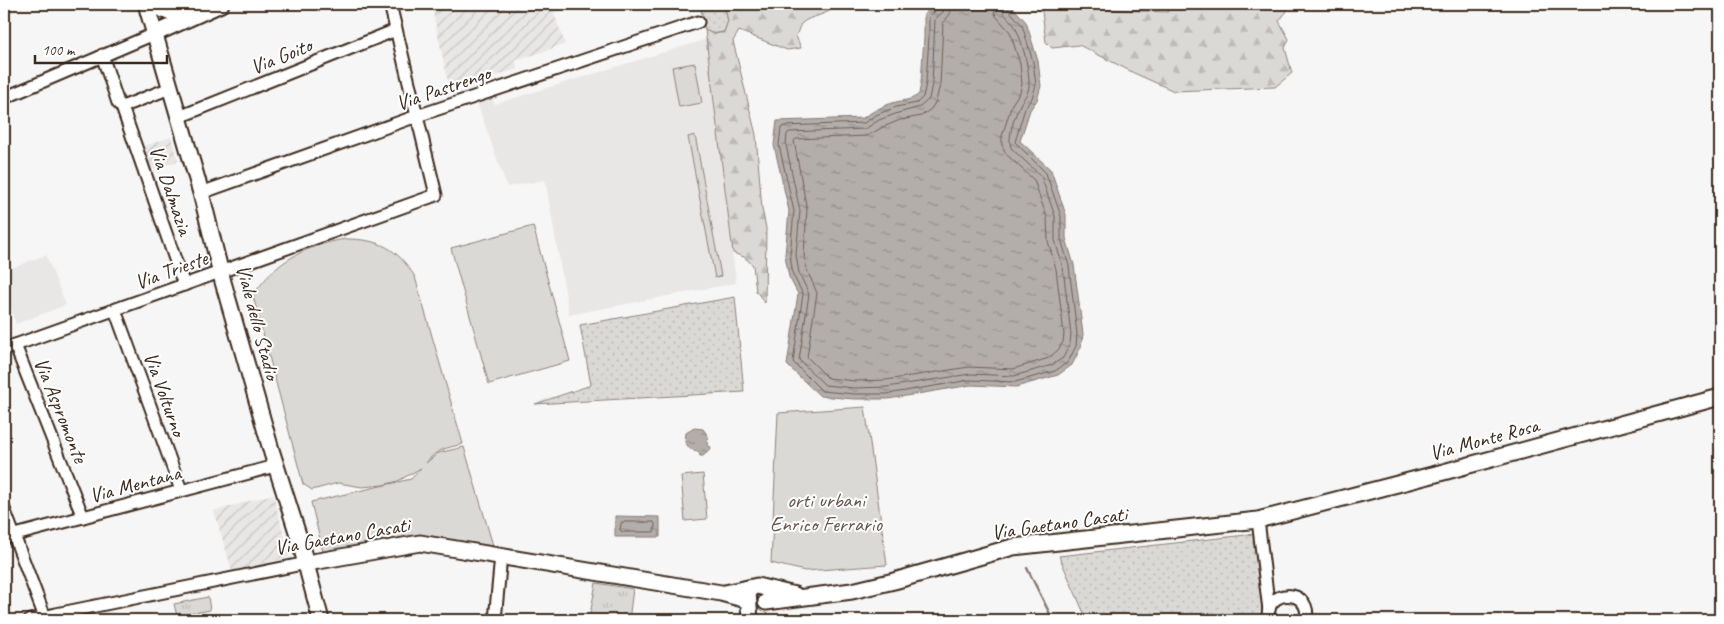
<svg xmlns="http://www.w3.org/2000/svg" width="1724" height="624" font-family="Caveat,sans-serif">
<defs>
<pattern id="industrial-furrows" width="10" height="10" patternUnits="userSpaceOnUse" patternTransform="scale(1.25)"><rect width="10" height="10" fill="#e9e7e6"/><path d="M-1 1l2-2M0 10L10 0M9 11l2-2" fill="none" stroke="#c9c6c5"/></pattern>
<pattern id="grass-dots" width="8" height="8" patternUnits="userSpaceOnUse" patternTransform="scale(1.25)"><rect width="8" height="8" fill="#dbd9d6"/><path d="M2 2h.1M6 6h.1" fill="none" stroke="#bdbab7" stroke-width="1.8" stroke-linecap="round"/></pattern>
<pattern id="forest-firs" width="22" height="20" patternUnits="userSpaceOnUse" patternTransform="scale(1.25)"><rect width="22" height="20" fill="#dbd9d6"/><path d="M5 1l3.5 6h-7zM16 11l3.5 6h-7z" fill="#bdbab7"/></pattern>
<pattern id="park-tufts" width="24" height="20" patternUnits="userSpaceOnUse" patternTransform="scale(1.25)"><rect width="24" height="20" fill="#dbd9d6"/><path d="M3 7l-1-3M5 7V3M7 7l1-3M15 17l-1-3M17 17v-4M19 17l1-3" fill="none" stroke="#bdbab7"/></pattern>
<pattern id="water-ripples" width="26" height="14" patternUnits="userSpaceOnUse" patternTransform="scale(1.25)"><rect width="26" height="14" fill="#b4aeaa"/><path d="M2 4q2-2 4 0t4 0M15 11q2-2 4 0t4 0" fill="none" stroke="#948e8a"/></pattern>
</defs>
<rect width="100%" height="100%" fill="#f7f6f6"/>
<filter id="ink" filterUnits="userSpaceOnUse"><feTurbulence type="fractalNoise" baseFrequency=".02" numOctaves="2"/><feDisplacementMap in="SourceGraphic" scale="10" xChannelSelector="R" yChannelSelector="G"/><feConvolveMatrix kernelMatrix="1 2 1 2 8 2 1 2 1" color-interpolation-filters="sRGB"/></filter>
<g filter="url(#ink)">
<g fill="#e9e7e6">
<polygon points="707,39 736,283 569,315 545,180 507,187 477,103 492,98 495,104"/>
<polygon points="46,255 66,305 16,324 4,290 4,271"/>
</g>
<g fill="url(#industrial-furrows)">
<polygon points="431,4 575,4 554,13 565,44 516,61 517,69 450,91"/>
<polygon points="171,137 178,161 151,170 142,147"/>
<polygon points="273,494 290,557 232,571 214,511"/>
</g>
<g fill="url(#grass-dots)" stroke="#8b827a">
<polygon points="700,4 724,4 728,21 724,32 713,34 705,30"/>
<polygon points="735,297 744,392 535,404 591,385 580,325"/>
<polygon points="1255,534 1261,584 1262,620 1087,620 1059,556"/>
</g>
<g fill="url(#forest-firs)" stroke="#8b827a">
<path d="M724,4H836C829,17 811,14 801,24C799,27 798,32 796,36L801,48L787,50L739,31L733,41L756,135L762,209L766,228L765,303L756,291L753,265L744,257L733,253L705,30L713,34L724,32L728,21Z"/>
<polygon points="1041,4 1097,4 1098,9 1168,12 1168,4 1286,4 1287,11 1279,21 1289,39 1285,48 1292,73 1275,87 1174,91 1134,73 1079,45 1052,48 1046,42"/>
</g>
<g fill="url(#park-tufts)" stroke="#8b827a">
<polygon points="596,583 633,589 629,620 589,620"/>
<polygon points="208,597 210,610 177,616 174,604"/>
</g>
<g fill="#dbd9d6" stroke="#8b827a">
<polygon points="695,63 702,103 679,107 672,67"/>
<polygon points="695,135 721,276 715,278 688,137"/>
<polygon points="533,226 570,361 489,384 451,248"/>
<path d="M345,239C380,239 397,248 415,277L463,444C447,448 436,449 426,463L438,453L464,447L494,549L420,537L323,552L311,502L411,479L421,468L398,481L383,485L362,487L338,483L312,490L303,484L253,296C275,261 305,246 345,239Z"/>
<polygon points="865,407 887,565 805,571 771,563 778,413"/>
<polygon points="703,474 707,519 685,521 681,476"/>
</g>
<g fill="url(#water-ripples)" stroke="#847972">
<path d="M936,4H1010L1026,22L1038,61L1041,86L1037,100L1030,110L1020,141L1051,170L1066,215V238L1074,265L1083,334L1081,347L1072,365L1058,375L1016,387L971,385L888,399H854L820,396L787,365L798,294L789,277L785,255L789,211L774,145L777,121L863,118C873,111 884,105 896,102C905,100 912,100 919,94L921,82L924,37V14Z"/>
<polygon points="694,428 703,429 708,436 707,445 711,447 710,450 703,456 700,456 699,452 690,449 685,442 686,433"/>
<polygon points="615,516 660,517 660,537 615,537"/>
</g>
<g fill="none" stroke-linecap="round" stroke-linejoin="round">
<g stroke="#6b5f56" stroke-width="1">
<polyline points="938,4 937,9 929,17 929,37 926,83 923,97 917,103 896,107 876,115 864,123 784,126 781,128 779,145 794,211 790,255 793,275 803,294 793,362 822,391 855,394 887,394 970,380 1015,382 1055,371 1068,362 1076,346 1077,334 1069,266 1061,239 1061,216 1046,173 1015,142 1025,108 1032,98 1036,85 1033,62 1022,25 1007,8 1006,4"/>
<path d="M945,4L943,12L935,19L932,84L929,99L920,107L898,113L879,120L865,129L789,132L787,134L786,145L800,211L796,255L799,273L809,294L799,360L825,385L854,388L887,387L970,374L1014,376L1052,365L1063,358L1070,344L1071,334L1063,268L1055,240V216L1041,176L1012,149C1006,140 1015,115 1020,105C1023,98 1029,94 1029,85C1030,72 1022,40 1016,29C1012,19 1001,15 1000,4"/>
<polyline points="952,4 950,14 943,23 940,85 936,101 931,109 921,116 900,120 883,127 867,136 796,139 794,141 807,210 804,254 807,270 817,293 807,357 828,378 855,381 886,380 969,367 1013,369 1049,358 1059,349 1063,342 1064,334 1056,269 1048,241 1047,218 1034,180 1006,154 1002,145 1002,136 1012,104 1020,92 1022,84 1020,64 1010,32 996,16 992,4"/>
<polygon points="622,522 654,522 655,524 655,531 653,532 622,532 620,530"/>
</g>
<polyline stroke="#847972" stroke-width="2.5" points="1027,568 1053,620"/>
<g stroke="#3b2a1e" stroke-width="15">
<g id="street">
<polyline points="102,55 118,103 122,107 170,88"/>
<polyline points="4,98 154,34"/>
<polyline points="122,107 184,285"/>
<polyline points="179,117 396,30"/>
<polyline points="201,193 417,116 698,22"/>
<polyline points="115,310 181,490"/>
<polyline points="15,345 83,517"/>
<polyline points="4,349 436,195 390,4"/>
<polyline points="4,509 46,620"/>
<polyline points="1258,520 1269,610"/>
<polyline points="4,538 275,466"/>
<polyline points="30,620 56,614 307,563"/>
<polyline points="495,620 501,556"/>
<path d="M1269,620C1262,588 1313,587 1306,620"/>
</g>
</g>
<g stroke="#3b2a1e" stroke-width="19">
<g id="secondary">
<polyline points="146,4 201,193 223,282 272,453 299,538 321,620"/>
<path d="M155,4C167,14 176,15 191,11"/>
<polyline points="154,34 221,4"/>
<polyline points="307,563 420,543 721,593 747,600"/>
<polyline points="748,592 750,620"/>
<polyline points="725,593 757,586 795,595"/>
<polyline points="766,602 852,591 894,581 1013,547 1258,520 1436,474 1720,397"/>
</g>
</g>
<use href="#street" stroke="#fff" stroke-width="11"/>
<use href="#secondary" stroke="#fff" stroke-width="15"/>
</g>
</g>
<g text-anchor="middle" stroke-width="4" stroke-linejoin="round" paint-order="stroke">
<g font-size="21" fill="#3b2a1e" stroke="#fff">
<text transform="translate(281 56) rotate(-22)" y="7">Via Goito</text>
<text transform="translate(443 88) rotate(-19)" y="7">Via Pastrengo</text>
<text transform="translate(171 190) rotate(71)" y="7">Via Dalmazia</text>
<text transform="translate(171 270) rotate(-20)" y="7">Via Trieste</text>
<text transform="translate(258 322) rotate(75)" y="7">Viale dello Stadio</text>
<text transform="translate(165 394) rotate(70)" y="7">Via Volturno</text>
<text transform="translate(61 410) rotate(68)" y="7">Via Aspromonte</text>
<text transform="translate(1484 439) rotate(-15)" y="7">Via Monte Rosa</text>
<text transform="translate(135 484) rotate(-15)" y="7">Via Mentana</text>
<text transform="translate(1059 523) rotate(-8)" y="7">Via Gaetano Casati</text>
<text transform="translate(342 536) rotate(-10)" y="7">Via Gaetano Casati</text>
</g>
<g font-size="21" fill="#63564c" stroke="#fff">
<text x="826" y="507">orti urbani<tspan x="826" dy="24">Enrico Ferrario</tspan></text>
</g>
</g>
<rect width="1724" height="624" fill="none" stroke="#fff" stroke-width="20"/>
<rect x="10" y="10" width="1704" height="604" fill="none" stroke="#3b2a1e" stroke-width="2" filter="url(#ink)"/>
<path d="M35 55v8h132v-8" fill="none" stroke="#3b2a1e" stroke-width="2.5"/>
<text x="42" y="55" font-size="15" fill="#3b2a1e" stroke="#ffffff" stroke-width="4" paint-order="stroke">100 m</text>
</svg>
